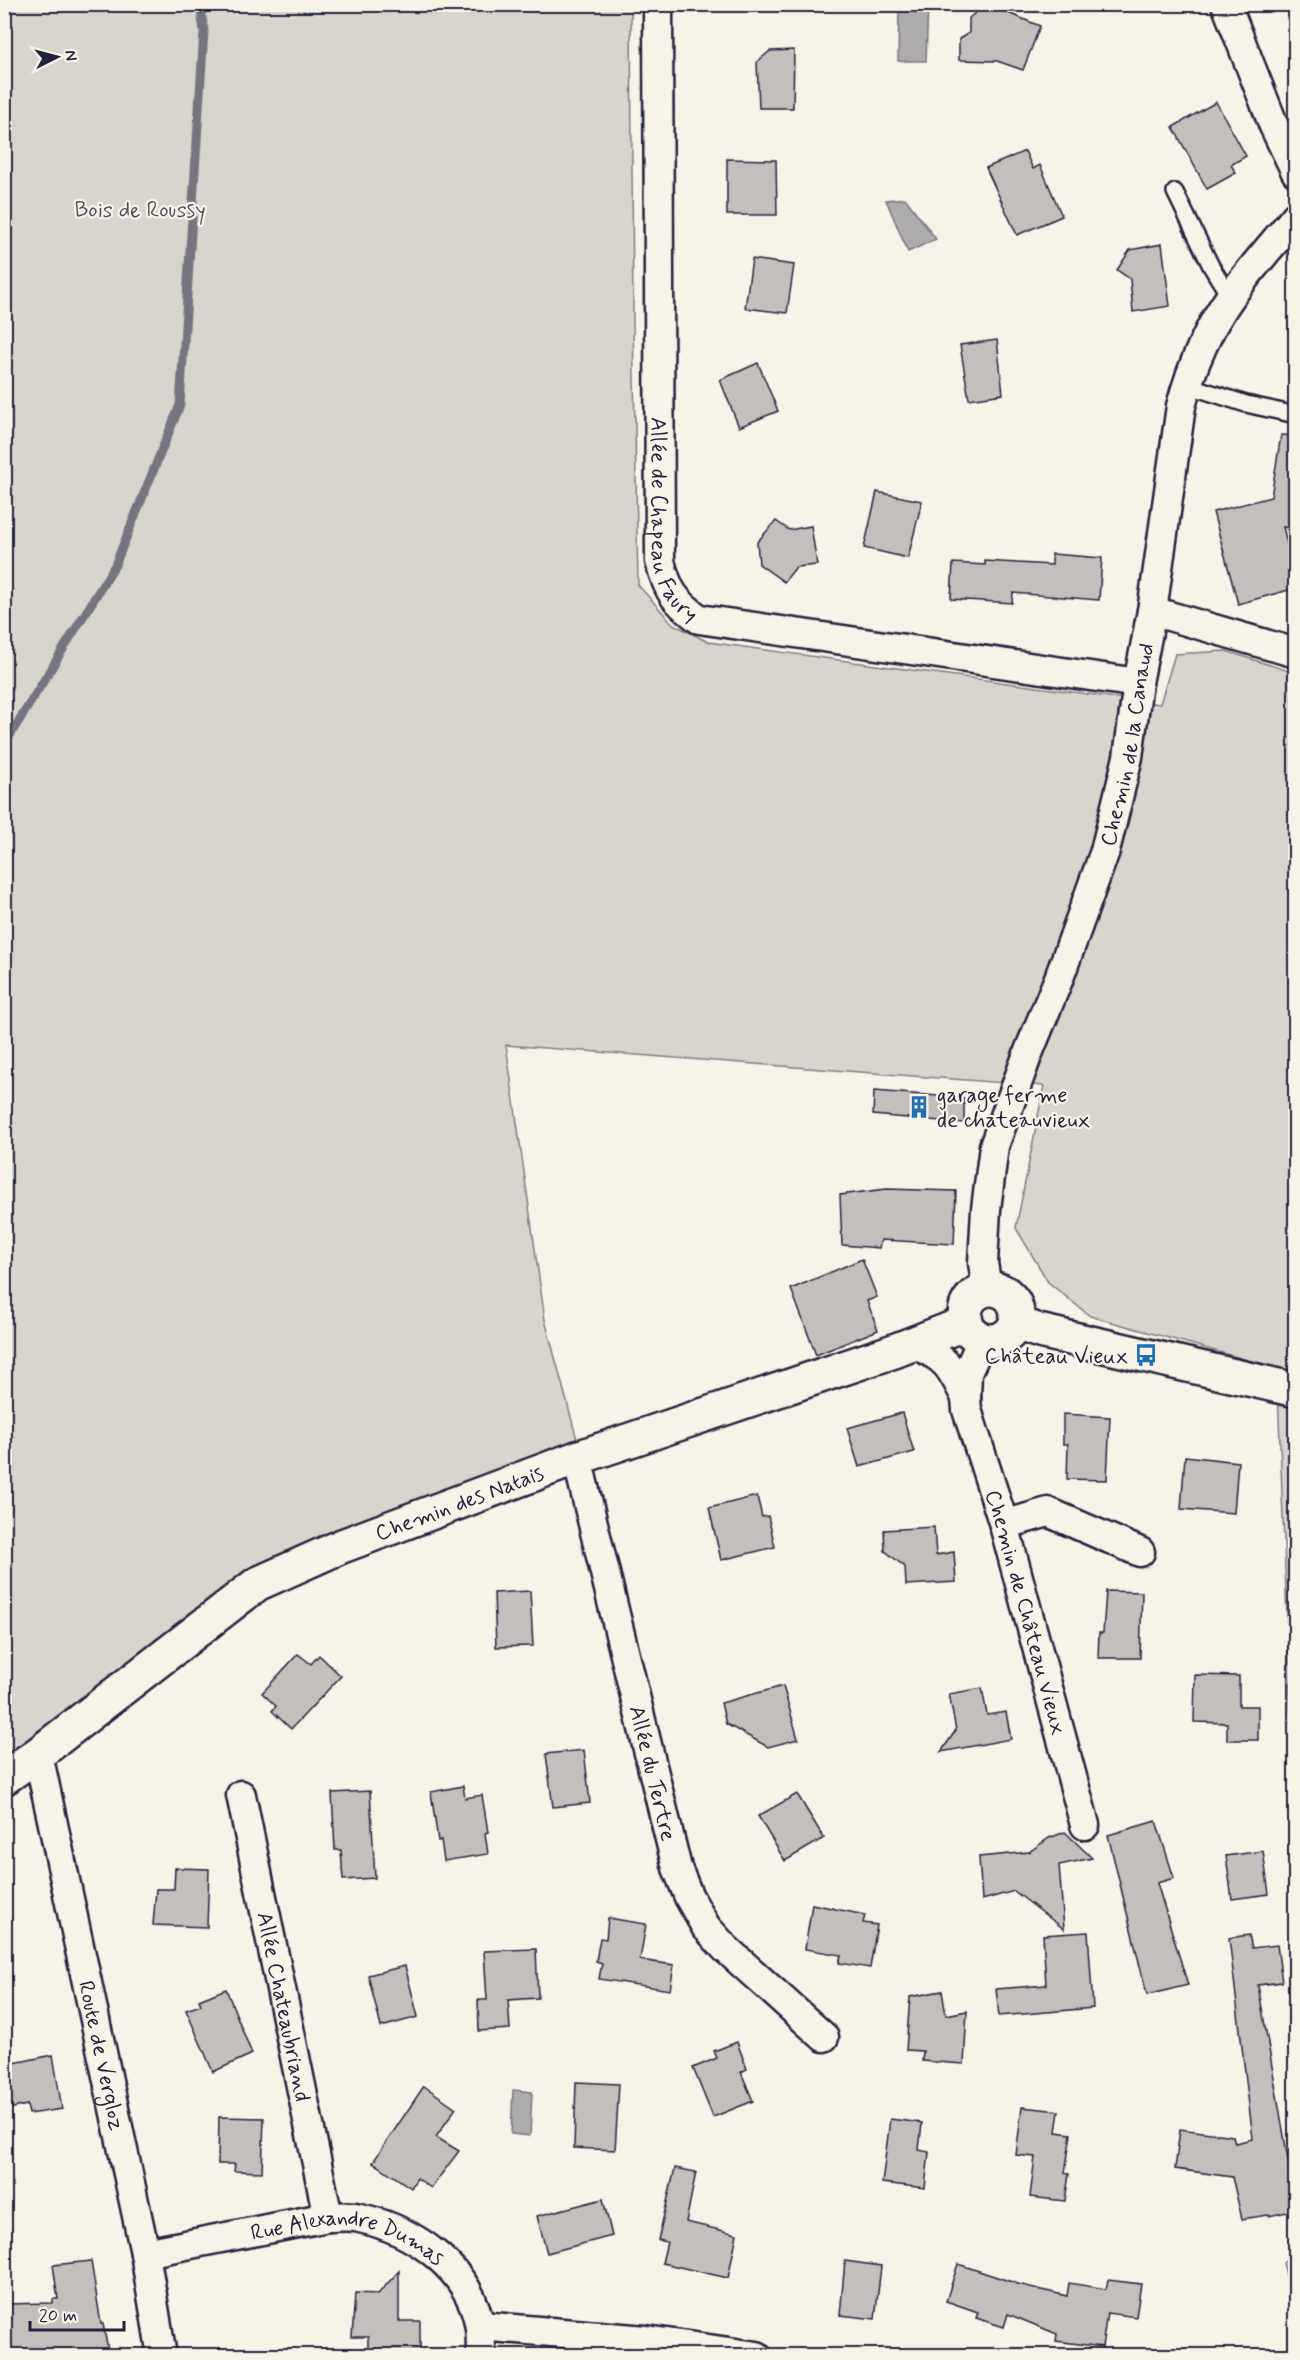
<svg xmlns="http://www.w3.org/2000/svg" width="1300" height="2360" font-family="Mynerve,sans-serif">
<rect width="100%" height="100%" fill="#f7f3e8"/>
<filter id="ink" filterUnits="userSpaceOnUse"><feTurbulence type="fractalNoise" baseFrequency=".0167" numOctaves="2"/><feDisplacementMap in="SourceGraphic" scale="12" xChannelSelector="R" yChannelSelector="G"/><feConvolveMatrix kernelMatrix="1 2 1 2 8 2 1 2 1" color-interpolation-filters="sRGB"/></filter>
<g filter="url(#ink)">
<g fill="#d8d5cf" stroke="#7d7c85" stroke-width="1.5">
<polygon points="5,5 631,5 633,323 638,585 673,624 708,642 1160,704 1175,654 1226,651 1295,673 1295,1819 1277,1368 1090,1316 1048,1282 1016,1228 1044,1086 506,1045 545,1320 579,1447 400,1509 276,1556 222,1589 44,1733 5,1759"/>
<polygon points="1295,2254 1295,2311 1283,2263"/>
</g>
<g fill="#aeabad" stroke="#76747f" stroke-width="1.5">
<polygon points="899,5 928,5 926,61 898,61"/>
<polygon points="905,198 936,239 908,252 886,200"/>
<polygon points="513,2090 532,2092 530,2136 511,2134"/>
</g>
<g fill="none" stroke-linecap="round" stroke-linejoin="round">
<polyline stroke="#76747f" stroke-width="9" points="4,745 115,565 180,405 204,31 200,4"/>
</g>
<g fill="#c2bfbd" stroke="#22223b" stroke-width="1.5">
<polygon points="986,4 1040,26 1023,70 997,61 959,60 959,39 969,33 969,18"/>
<polygon points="794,50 793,108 759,108 757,62 770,51"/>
<polygon points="1216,102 1246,156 1231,165 1236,173 1207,189 1173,127"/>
<polygon points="1025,151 1033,169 1040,165 1062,216 1017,235 986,168"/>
<polygon points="727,159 776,160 777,215 727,215"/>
<polygon points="1162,244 1170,306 1133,312 1130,279 1117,270 1130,250"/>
<polygon points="752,259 794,265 787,313 745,308"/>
<polygon points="997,340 1003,394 969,399 960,345"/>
<polygon points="758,363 778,411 739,427 720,380"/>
<polygon points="1281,435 1296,436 1296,529 1283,527 1296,579 1296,588 1238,604 1213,512 1271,497"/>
<polygon points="877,492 922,501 908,558 864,548"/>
<polygon points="776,521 789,530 811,526 817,565 796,567 784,582 759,564 757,542"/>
<polygon points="1052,554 1102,558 1099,600 1013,593 1012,603 951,599 953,563 985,565 985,561 1052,565"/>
<polygon points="874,1091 964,1098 964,1123 873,1115"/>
<polygon points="886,1189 956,1191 954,1244 881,1240 879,1248 842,1245 840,1195"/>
<polygon points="862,1259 877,1297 867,1301 878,1330 816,1355 791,1289"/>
<polygon points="902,1413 914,1452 859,1467 847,1428"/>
<polygon points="1063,1414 1110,1417 1107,1480 1067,1479 1068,1444 1063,1444"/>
<polygon points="1185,1456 1238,1462 1234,1513 1181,1509"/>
<polygon points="757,1496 762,1517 768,1516 775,1547 721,1560 709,1508"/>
<polygon points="934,1527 936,1555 954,1552 956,1582 906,1585 905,1567 885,1551 884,1530"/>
<polygon points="530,1591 533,1646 496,1647 494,1593"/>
<polygon points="1106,1591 1142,1592 1140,1658 1098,1658 1099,1633 1103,1633"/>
<polygon points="298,1654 311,1664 319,1655 341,1676 291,1729 272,1711 276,1706 262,1693"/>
<polygon points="1195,1675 1239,1676 1239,1706 1258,1706 1258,1740 1227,1740 1227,1723 1194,1722"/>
<polygon points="783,1686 798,1739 768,1747 726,1724 721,1703"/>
<polygon points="982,1688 987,1715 1006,1712 1011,1739 941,1752 956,1730 949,1694"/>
<polygon points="584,1750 590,1803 553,1807 546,1754"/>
<polygon points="463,1786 465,1798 482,1795 488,1832 485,1833 488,1854 444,1861 441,1840 438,1841 431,1792"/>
<polygon points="370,1791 375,1878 343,1880 341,1850 335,1850 332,1793"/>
<polygon points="797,1794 824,1838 785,1861 758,1816"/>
<polygon points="1156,1821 1174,1878 1157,1883 1188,1985 1147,1995 1108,1835"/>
<polygon points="1065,1832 1092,1858 1059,1865 1064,1929 1014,1891 982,1900 979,1857 1029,1852 1049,1838"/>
<polygon points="1263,1851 1269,1894 1232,1899 1226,1856"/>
<polygon points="175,1868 209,1869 207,1927 153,1925 156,1889 174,1889"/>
<polygon points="812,1904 865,1915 863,1923 877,1925 870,1968 839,1963 841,1955 805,1949"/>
<polygon points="608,1918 646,1924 640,1960 674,1965 670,1990 599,1979 602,1963 596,1961 600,1938 606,1939"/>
<polygon points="1088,1932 1093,2008 999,2016 996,1989 1046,1985 1043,1935"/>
<polygon points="1249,1935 1252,1948 1277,1945 1282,1982 1258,1985 1291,2177 1296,2176 1296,2210 1269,2216 1268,2215 1242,2219 1232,2177 1175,2169 1180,2129 1233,2136 1235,2143 1253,2139 1229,1938"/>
<polygon points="536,1949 538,1998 508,2000 510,2029 479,2031 478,2000 487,2000 484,1951"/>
<polygon points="405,1966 418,2017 381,2027 368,1975"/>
<polygon points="226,1989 252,2054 213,2072 186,2010 201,2005 199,2000"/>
<polygon points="942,1991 946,2015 967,2011 964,2064 922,2061 923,2051 906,2050 910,1997"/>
<polygon points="737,2042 747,2069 741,2072 753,2101 713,2117 693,2068 717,2058 714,2051"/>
<polygon points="53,2055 62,2109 29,2114 27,2105 8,2109 4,2091 4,2065"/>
<polygon points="576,2082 619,2084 615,2150 574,2148"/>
<polygon points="424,2086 456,2108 436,2137 459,2151 431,2188 417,2178 411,2188 373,2162"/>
<polygon points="1022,2107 1059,2111 1056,2132 1071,2134 1065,2173 1069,2174 1065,2201 1030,2197 1035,2157 1016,2155"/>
<polygon points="219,2117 264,2118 262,2172 234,2171 235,2164 218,2164"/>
<polygon points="890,2119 922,2123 919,2150 929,2152 925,2188 882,2183"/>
<polygon points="675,2168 696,2172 686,2222 737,2234 728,2278 662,2263 667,2242 658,2240"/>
<polygon points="603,2199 612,2236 547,2253 537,2216"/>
<polygon points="91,2261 101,2324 103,2324 109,2355 4,2355 4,2304 53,2303 53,2299 58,2299 53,2265"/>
<polygon points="845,2261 881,2266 875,2319 840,2315"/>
<polygon points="958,2264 1018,2284 1067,2296 1069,2283 1106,2289 1108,2280 1141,2284 1136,2317 1107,2313 1102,2347 1056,2341 1057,2334 1008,2314 1004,2327 976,2318 978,2312 946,2301"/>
<polygon points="399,2271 399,2321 420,2321 420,2354 383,2354 383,2351 368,2351 368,2337 352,2337 355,2293 378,2294"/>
</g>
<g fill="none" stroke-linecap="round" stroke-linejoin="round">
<g stroke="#22223b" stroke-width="20">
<g id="service">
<polyline points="1175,192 1211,266 1230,297"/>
<polyline points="1187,385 1246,404 1296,415"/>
</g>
</g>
<g stroke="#22223b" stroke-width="33">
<g id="minor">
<path id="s1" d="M658,4L660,561C668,592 674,600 699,619L1138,683"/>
<polyline points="1226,4 1274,126 1296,172"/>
<polyline points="1152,611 1296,653"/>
<path id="s2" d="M987,1288L983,1263L986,1209L994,1146L1029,1051L1059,978L1105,851L1128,757L1138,683L1152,611L1181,406C1191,369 1208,328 1231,296C1251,268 1274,243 1296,216"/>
<path id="s3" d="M982,1340L967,1373L966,1398L967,1410L1004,1525L1085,1825"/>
<path d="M913,1344C946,1357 951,1367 966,1398"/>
<path id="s4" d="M577,1458L677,1868L689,1897L706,1927L725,1948L824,2037"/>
<polyline points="1004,1525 1048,1512 1140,1552"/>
<path id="s5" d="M38,1754L145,2253L162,2356"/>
<path id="s6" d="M241,1795L328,2217"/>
<path id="s7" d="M145,2253L328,2217C338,2217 350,2215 360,2218C414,2230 471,2269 480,2328C481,2337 481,2346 481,2356"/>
<polyline points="480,2326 646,2340 757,2356"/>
</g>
</g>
<g stroke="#22223b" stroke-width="38">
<g id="tertiary">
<circle cx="991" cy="1315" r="26"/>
<polyline points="1017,1323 1039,1331 1296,1390"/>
<path id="s8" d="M4,1778L38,1754L257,1584L342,1546L577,1458L894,1351L966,1323"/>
</g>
</g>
<use href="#service" stroke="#f7f3e8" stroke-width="15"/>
<use href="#minor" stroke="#f7f3e8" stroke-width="28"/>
<use href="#tertiary" stroke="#f7f3e8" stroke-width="33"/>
</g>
</g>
<defs>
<g id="building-bare" transform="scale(1.8)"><path d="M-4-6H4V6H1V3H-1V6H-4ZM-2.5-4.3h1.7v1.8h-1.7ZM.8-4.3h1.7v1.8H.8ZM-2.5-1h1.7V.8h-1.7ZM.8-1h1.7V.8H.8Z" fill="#1f6fb2" stroke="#f7f3e8" stroke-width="2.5" paint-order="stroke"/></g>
<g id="bus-bare" transform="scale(1.8)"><path d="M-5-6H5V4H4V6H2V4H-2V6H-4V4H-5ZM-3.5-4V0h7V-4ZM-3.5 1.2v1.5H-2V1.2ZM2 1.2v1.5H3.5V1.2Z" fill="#1f6fb2" stroke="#f7f3e8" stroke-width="2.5" paint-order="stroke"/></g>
</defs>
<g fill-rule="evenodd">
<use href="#building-bare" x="919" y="1107"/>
<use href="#bus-bare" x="1146" y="1355"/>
</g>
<g text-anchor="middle" stroke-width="4.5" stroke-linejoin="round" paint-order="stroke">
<g font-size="22" fill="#504f60" stroke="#f7f3e8">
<text x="140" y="217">Bois de Roussy</text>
</g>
<g font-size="22" fill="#22223b" stroke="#f7f3e8">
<text dy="8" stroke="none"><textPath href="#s1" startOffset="519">Allée de Chapeau Faury</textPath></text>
<text dy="8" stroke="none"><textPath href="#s2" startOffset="567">Chemin de la Canaud</textPath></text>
<text dy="8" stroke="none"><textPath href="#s8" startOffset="537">Chemin des Natais</textPath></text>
<text dy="8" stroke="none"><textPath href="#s3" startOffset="284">Chemin de Château Vieux</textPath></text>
<text dy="8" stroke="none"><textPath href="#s4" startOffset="324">Allée du Tertre</textPath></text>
<text dy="8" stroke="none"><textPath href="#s6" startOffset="216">Allée Chateaubriand</textPath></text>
<text dy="8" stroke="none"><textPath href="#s5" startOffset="308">Route de Vergloz</textPath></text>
<text dy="8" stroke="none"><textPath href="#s7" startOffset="210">Rue Alexandre Dumas</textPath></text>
</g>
<g font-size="22" fill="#22223b" stroke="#f7f3e8" text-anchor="start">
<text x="937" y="1102">garage ferme<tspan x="937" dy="25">de chateauvieux</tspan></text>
<text x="1128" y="1363" text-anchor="end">Château Vieux</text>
</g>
</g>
<rect width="1300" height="2360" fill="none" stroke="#f7f3e8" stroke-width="24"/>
<rect x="12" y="12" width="1276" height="2336" fill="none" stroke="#22223b" stroke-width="2" filter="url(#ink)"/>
<g transform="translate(57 57) rotate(84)" stroke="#f7f3e8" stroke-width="4.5" paint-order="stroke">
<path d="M0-4.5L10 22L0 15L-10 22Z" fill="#22223b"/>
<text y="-9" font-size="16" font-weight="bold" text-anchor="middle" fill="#22223b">N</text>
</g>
<path d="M30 2321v9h94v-9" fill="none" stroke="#22223b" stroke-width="3"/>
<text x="39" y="2321" font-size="18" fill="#22223b" stroke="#f7f3e8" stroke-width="4.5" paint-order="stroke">20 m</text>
</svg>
